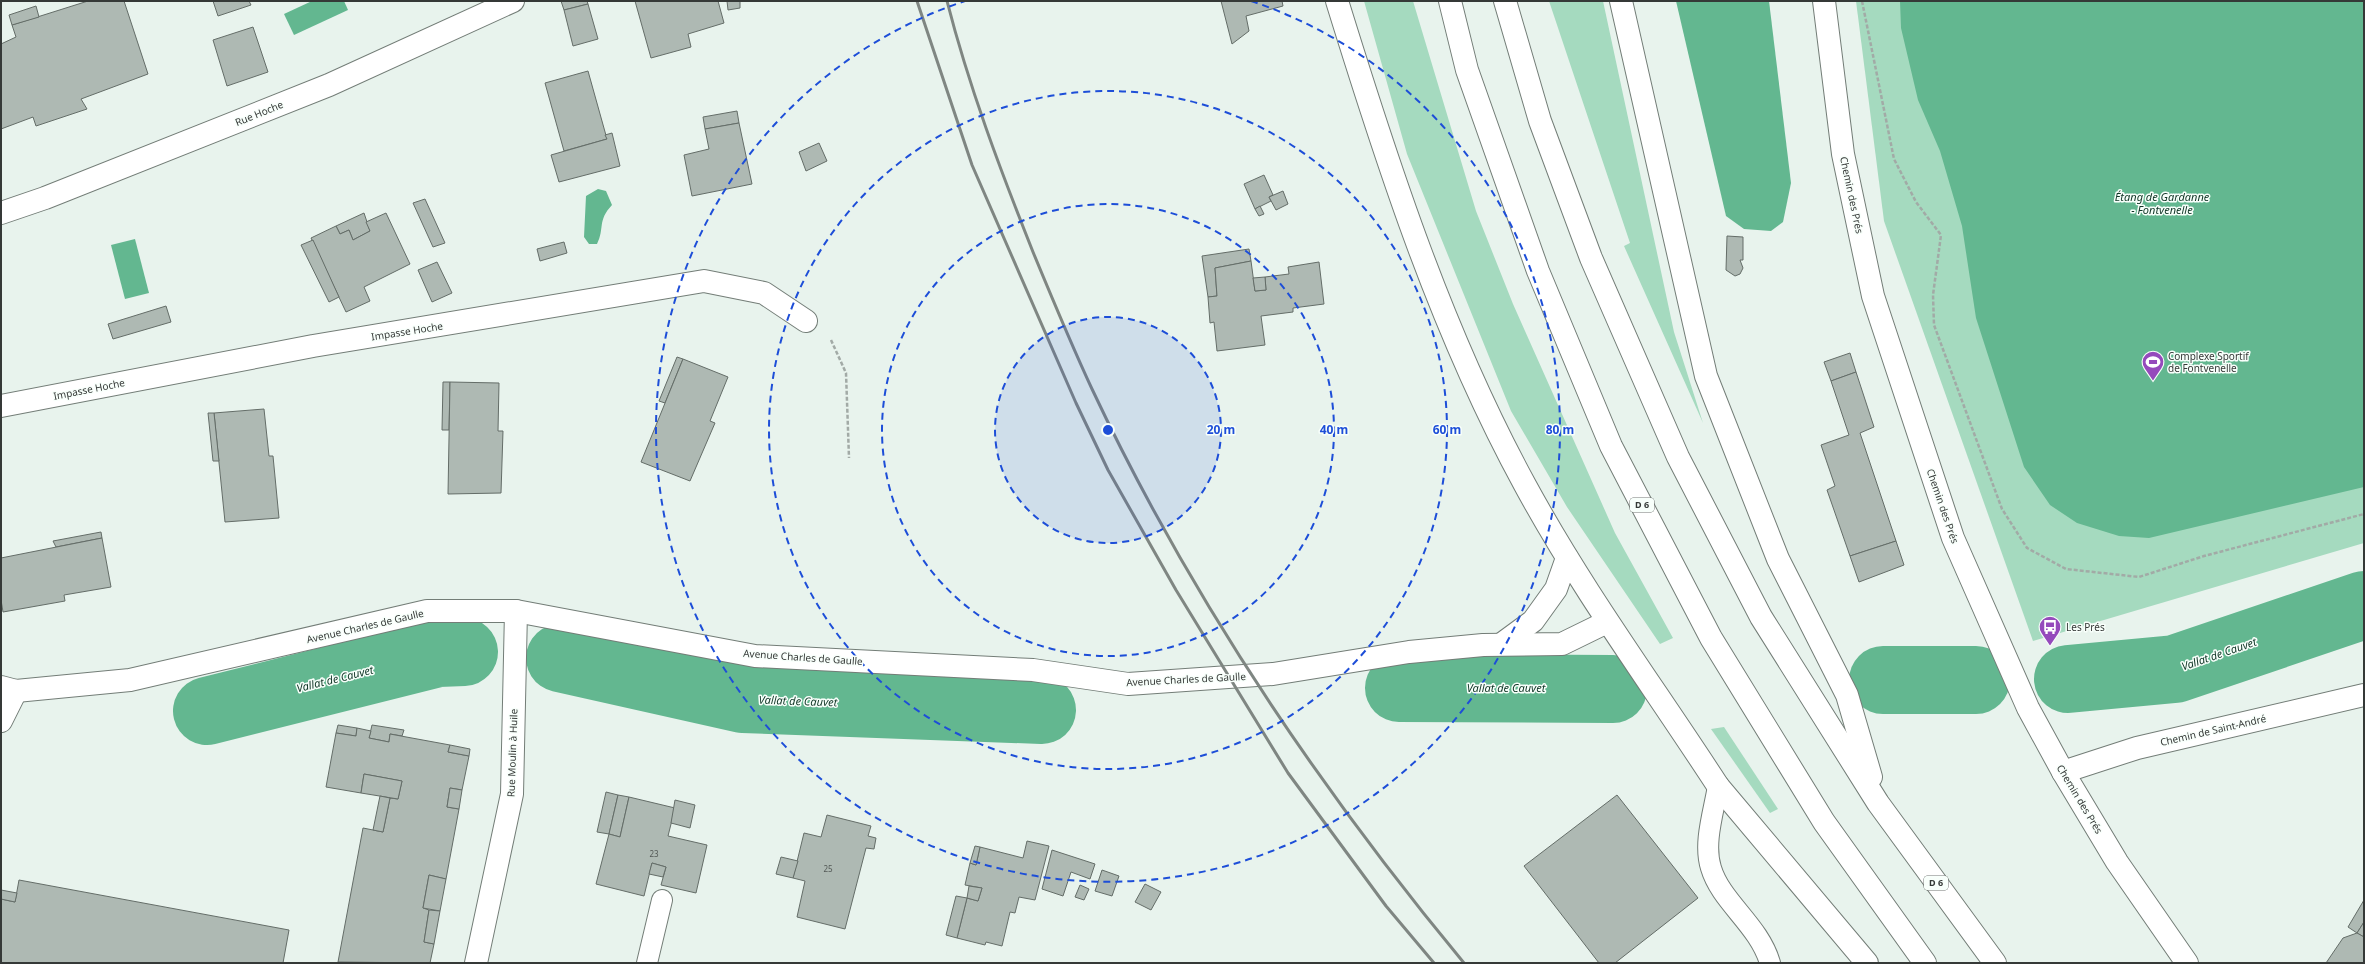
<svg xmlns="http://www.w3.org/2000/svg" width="2365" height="964" font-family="'Noto Sans',sans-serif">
<rect width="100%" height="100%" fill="#e8f3ed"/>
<g fill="#a5dabf">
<polygon points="1364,1 1413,1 1476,211 1513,304 1615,533 1673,638 1660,644 1567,507 1511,411 1407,154"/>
<polygon points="1549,1 1603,1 1674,332 1703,423 1624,246 1630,243"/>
<polygon points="1856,1 2364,1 2364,543 2033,641 1884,221"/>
<polygon points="1724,727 1778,809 1770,813 1711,729"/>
</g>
<g fill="#63b790">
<polygon points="312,1 344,1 348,10 294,35 284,14"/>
<polygon points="1676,1 1769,1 1791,183 1783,222 1771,231 1744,229 1726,216"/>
<polygon points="1900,1 2364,1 2364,487 2149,538 2119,536 2077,523 2050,505 2024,467 1976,318 1962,226 1940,151 1918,100 1901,28"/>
<path d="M598,189L606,191L612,205C597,221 605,228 597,244H589L584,237L586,196Z"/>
<polygon points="135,239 149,293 125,299 111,245"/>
</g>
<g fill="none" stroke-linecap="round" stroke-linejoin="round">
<g stroke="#63b790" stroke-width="68">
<polyline points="560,658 743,699 1042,710"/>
<polyline points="2068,679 2175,669 2364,605"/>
<polyline points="1883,680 1976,680"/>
<polyline points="1399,688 1613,689"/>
<polyline points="207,711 438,653 464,652"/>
</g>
</g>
<g fill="#aeb9b3" stroke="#646d68">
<polygon points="88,1 124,1 148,74 81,99 87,109 36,126 33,117 1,129 1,44 16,37 12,25"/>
<polygon points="213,1 249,1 251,5 218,16"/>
<polygon points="561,1 587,1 588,4 564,10"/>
<polygon points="635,1 718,1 724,23 688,34 691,47 651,58"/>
<polygon points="727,1 740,1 740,8 728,10"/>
<polygon points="1221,1 1282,1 1283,6 1246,16 1249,31 1232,44"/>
<polygon points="588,4 598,39 573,46 564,10"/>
<polygon points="36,6 39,17 12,25 9,15"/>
<polygon points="253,27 268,72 227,86 213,40"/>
<polygon points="588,71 607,139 564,151 545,83"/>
<polygon points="737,111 739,123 705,129 703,117"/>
<polygon points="739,123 752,184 692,196 684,155 709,149 705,129"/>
<polygon points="612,133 620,166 559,182 551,155 607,139 605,135"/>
<polygon points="819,143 827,161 806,171 799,152"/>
<polygon points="1264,175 1273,195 1269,197 1271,201 1255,209 1244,184"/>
<polygon points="1283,191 1288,204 1276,210 1269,197"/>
<polygon points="425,199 445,243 433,247 413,203"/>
<polygon points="1260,206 1264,214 1259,216 1255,209"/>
<polygon points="364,213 370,231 353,240 349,230 340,234 336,226"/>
<polygon points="386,213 410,264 364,287 370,301 346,312 311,238 336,226 340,234 349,230 353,240 370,231 366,222"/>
<polygon points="1727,236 1743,237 1743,260 1740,260 1743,268 1740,274 1735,276 1726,270"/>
<polygon points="313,240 339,297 329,302 301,245"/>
<polygon points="564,242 567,253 540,261 537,249"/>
<polygon points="1249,249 1251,261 1215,268 1217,296 1208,297 1202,256"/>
<polygon points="1251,261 1255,291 1266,290 1265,277 1289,274 1288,267 1319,262 1324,304 1293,308 1293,312 1261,316 1265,345 1217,351 1214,322 1210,323 1208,297 1217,296 1215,268"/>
<polygon points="437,262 452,293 432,302 418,270"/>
<polygon points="1265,277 1266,290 1255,291 1253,278"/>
<polygon points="166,306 171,322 113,339 108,324"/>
<polygon points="1850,353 1856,372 1831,381 1824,362"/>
<polygon points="677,357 683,359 665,403 659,401"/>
<polygon points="683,359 728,377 710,421 715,423 690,481 641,462"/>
<polygon points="1856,372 1874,427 1860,433 1896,541 1850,556 1827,490 1835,486 1821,445 1849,435 1831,381"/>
<polygon points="443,382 450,382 449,430 442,430"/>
<polygon points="450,382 499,383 498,431 503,431 501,493 448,494"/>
<polygon points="264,409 269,456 273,456 279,518 225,522 214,413"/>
<polygon points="208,413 214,413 219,461 213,461"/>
<polygon points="101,532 102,538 56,547 53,541"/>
<polygon points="102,538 111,587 64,595 65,601 3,612 1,600 1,558"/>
<polygon points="1896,541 1904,565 1859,582 1850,556"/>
<polygon points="338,725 357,728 356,736 336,733"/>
<polygon points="372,725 404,730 402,736 390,734 389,742 369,738"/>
<polygon points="357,728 371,731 369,738 389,742 390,734 450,745 448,752 469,756 462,790 450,788 447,807 459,809 446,879 429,875 423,908 429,910 424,942 434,944 430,963 338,962 363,828 383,832 390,798 398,799 402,781 364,774 361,793 326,787 336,733 356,736"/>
<polygon points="450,745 470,749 469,756 448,752"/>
<polygon points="364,774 402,781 398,799 361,793"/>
<polygon points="450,788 462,790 459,809 447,807"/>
<polygon points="606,792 618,795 609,834 597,832"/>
<polygon points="618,795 629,797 620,837 609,834"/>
<polygon points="1617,795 1698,898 1615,963 1599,963 1524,866"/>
<polygon points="380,796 390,798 383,832 373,830"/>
<polygon points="629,797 675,808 668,836 707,845 696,893 661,885 666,867 652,863 644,896 596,884 609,834 620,837"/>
<polygon points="675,800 695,805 690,828 671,823"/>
<polygon points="827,815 871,826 868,836 876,838 874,849 866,848 845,929 797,917 805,881 793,878 804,833 821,837"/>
<polygon points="1027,841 1049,846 1035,900 1019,897 1015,913 1010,912 1002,946 986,942 985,945 957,938 967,898 978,901 982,888 965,885 970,863 976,865 980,847 1023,858"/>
<polygon points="975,846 980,847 976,865 970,863"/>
<polygon points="1052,850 1095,864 1090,879 1071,872 1063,896 1042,889"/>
<polygon points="781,857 798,861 793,878 776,874"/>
<polygon points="652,863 666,867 663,877 649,874"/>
<polygon points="1102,870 1119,876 1112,896 1095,891"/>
<polygon points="429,875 446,879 440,911 423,908"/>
<polygon points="19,880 289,930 283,963 1,963 1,899 15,902"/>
<polygon points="1145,884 1161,892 1151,910 1135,902"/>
<polygon points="1080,885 1089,889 1084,900 1075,897"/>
<polygon points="969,886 982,888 978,901 967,898"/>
<polygon points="1,890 17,893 15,902 1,899"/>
<polygon points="956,896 967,898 957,938 946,935"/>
<polygon points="2364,900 2364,922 2357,933 2348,927"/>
<polygon points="429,910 440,911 434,944 424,942"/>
<polygon points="2364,922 2364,937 2357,933"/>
<polygon points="2357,933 2364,937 2364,963 2326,963 2343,938"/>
</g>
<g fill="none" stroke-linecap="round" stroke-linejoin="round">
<g stroke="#737d77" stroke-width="22">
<g id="service">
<path d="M1718,786C1714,811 1703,843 1711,868C1721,902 1759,925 1770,963"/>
<polyline points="647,963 662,900"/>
</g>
</g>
<g stroke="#737d77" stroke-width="24">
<g id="minor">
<polyline points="1824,1 1843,154 1873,296 1953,538 2028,708 2063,772 2117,862 2187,963"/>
<polyline points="1,213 45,198 329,85 513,1"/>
<polyline points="1,406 313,346 704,281 764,293 806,321"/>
<polyline points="1503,643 1533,621 1556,589 1567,558"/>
<polyline points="1,687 16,691 130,680 427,611 516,611 755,656 1033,670 1128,684 1273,674 1409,652 1483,645 1562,644 1607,622"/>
<polyline points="1,721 16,691"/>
<polyline points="2063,772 2137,748 2364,695"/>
<polyline points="476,963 512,794 516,611"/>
</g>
</g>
<g stroke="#737d77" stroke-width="24">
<path id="tertiary" d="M1337,1C1388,166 1442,333 1525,485C1582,590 1653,686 1718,786"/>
</g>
<g stroke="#737d77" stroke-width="24">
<g id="trunk">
<polyline points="1450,1 1467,70 1538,271 1611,446 1711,638 1824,822 1925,963"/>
<polyline points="1505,1 1540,121 1591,258 1678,457 1761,617 1878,803 1995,963"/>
<polyline points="1621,1 1706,376 1778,559 1847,695 1871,777"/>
<polyline points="1718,786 1867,963"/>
</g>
</g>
<g stroke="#a2aaa6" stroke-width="2.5" stroke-dasharray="4 2" stroke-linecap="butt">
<polyline points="1862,1 1894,159 1916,202 1941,235 1933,295 1934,325 2002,509 2027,548 2066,569 2139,577 2204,556 2364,514"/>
<polyline points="831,340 846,373 849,458"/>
</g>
<use href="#service" stroke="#fff" stroke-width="20"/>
<use href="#minor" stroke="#fff" stroke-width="22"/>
<use href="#tertiary" stroke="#fff" stroke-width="22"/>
<use href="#trunk" stroke="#fff" stroke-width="22"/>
<g stroke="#7f8682" stroke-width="3">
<polyline points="917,1 972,165 1076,403 1108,470 1176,590 1288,773 1386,906 1434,963"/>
<path d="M947,1C969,87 1000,169 1033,252C1052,298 1071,344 1092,389C1189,595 1319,788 1464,963"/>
</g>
</g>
<circle cx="1108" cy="430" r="113" fill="#1d4ed8" fill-opacity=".12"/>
<g fill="none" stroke="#1d4ed8" stroke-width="2" stroke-dasharray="7 5">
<circle cx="1108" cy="430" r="113"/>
<circle cx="1108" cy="430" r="226"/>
<circle cx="1108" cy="430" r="339"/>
<path d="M1251 1A452 452 0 1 1 965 1"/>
</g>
<defs>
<g id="stadium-pin" transform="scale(1.15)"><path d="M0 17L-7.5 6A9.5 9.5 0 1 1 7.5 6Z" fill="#954abc" stroke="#f8fffb"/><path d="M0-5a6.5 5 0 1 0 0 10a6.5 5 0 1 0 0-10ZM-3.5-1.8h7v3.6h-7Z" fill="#fff"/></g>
<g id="bus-pin" transform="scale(1.15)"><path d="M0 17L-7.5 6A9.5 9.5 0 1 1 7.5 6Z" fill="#954abc" stroke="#f8fffb"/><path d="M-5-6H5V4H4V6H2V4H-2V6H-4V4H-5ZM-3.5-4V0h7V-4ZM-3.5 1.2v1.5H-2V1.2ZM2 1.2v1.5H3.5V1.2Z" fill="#fff"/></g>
</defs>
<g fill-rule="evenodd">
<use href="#stadium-pin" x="2153" y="362"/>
<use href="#bus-pin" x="2050" y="627"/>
</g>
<g text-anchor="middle" stroke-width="3" stroke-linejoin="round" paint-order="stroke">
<g font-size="8" fill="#535956">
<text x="654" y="857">23</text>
<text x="828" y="872">25</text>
</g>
<g fill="#f8fffb" stroke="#707472" stroke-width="1">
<rect x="1630" y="498" width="24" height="14" rx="3"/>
<rect x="1924" y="876" width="24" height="14" rx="3"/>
</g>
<g font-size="9" font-weight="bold" fill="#353937">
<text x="1642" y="508">D 6</text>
<text x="1936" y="886">D 6</text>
</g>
<g font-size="10" fill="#353937" stroke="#f8fffb">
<text transform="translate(259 113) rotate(-22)" y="4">Rue Hoche</text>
<text transform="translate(1852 195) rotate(78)" y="4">Chemin des Prés</text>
<text transform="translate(407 331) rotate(-9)" y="4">Impasse Hoche</text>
<text transform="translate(89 389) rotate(-11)" y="4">Impasse Hoche</text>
<text transform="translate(1943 506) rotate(71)" y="4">Chemin des Prés</text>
<text transform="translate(365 626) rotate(-13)" y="4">Avenue Charles de Gaulle</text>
<text transform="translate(803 657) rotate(4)" y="4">Avenue Charles de Gaulle</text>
<text transform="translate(1186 679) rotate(-3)" y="4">Avenue Charles de Gaulle</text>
<text transform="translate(2213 730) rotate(-13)" y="4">Chemin de Saint-André</text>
<text transform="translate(512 753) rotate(-88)" y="4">Rue Moulin à Huile</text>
<text transform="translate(2080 799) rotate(59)" y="4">Chemin des Prés</text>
</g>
<g font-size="10" fill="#353937" stroke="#f8fffb" text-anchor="start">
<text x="2168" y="360">Complexe Sportif<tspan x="2168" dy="12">de Fontvenelle</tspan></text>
<text x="2066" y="631">Les Prés</text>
</g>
<g font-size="11" font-style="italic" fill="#0f3525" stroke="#f8fffb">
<text x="2162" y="201">Étang de Gardanne<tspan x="2162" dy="13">- Fontvenelle</tspan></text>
<text transform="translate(2219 654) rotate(-19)" y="4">Vallat de Cauvet</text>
<text transform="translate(335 679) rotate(-14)" y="4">Vallat de Cauvet</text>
<text x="1506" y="692">Vallat de Cauvet</text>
<text transform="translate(798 701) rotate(2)" y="4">Vallat de Cauvet</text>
</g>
</g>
<circle cx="1108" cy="430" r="6" fill="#1d4ed8" stroke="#f8fffb" stroke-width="2"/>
<g font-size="12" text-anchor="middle" font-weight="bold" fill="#1d4ed8" stroke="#f8fffb" stroke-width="3" stroke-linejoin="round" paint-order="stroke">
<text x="1221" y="434">20 m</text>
<text x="1334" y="434">40 m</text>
<text x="1447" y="434">60 m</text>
<text x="1560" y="434">80 m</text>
</g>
<rect width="2365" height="964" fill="none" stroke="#353937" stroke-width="4"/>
</svg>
